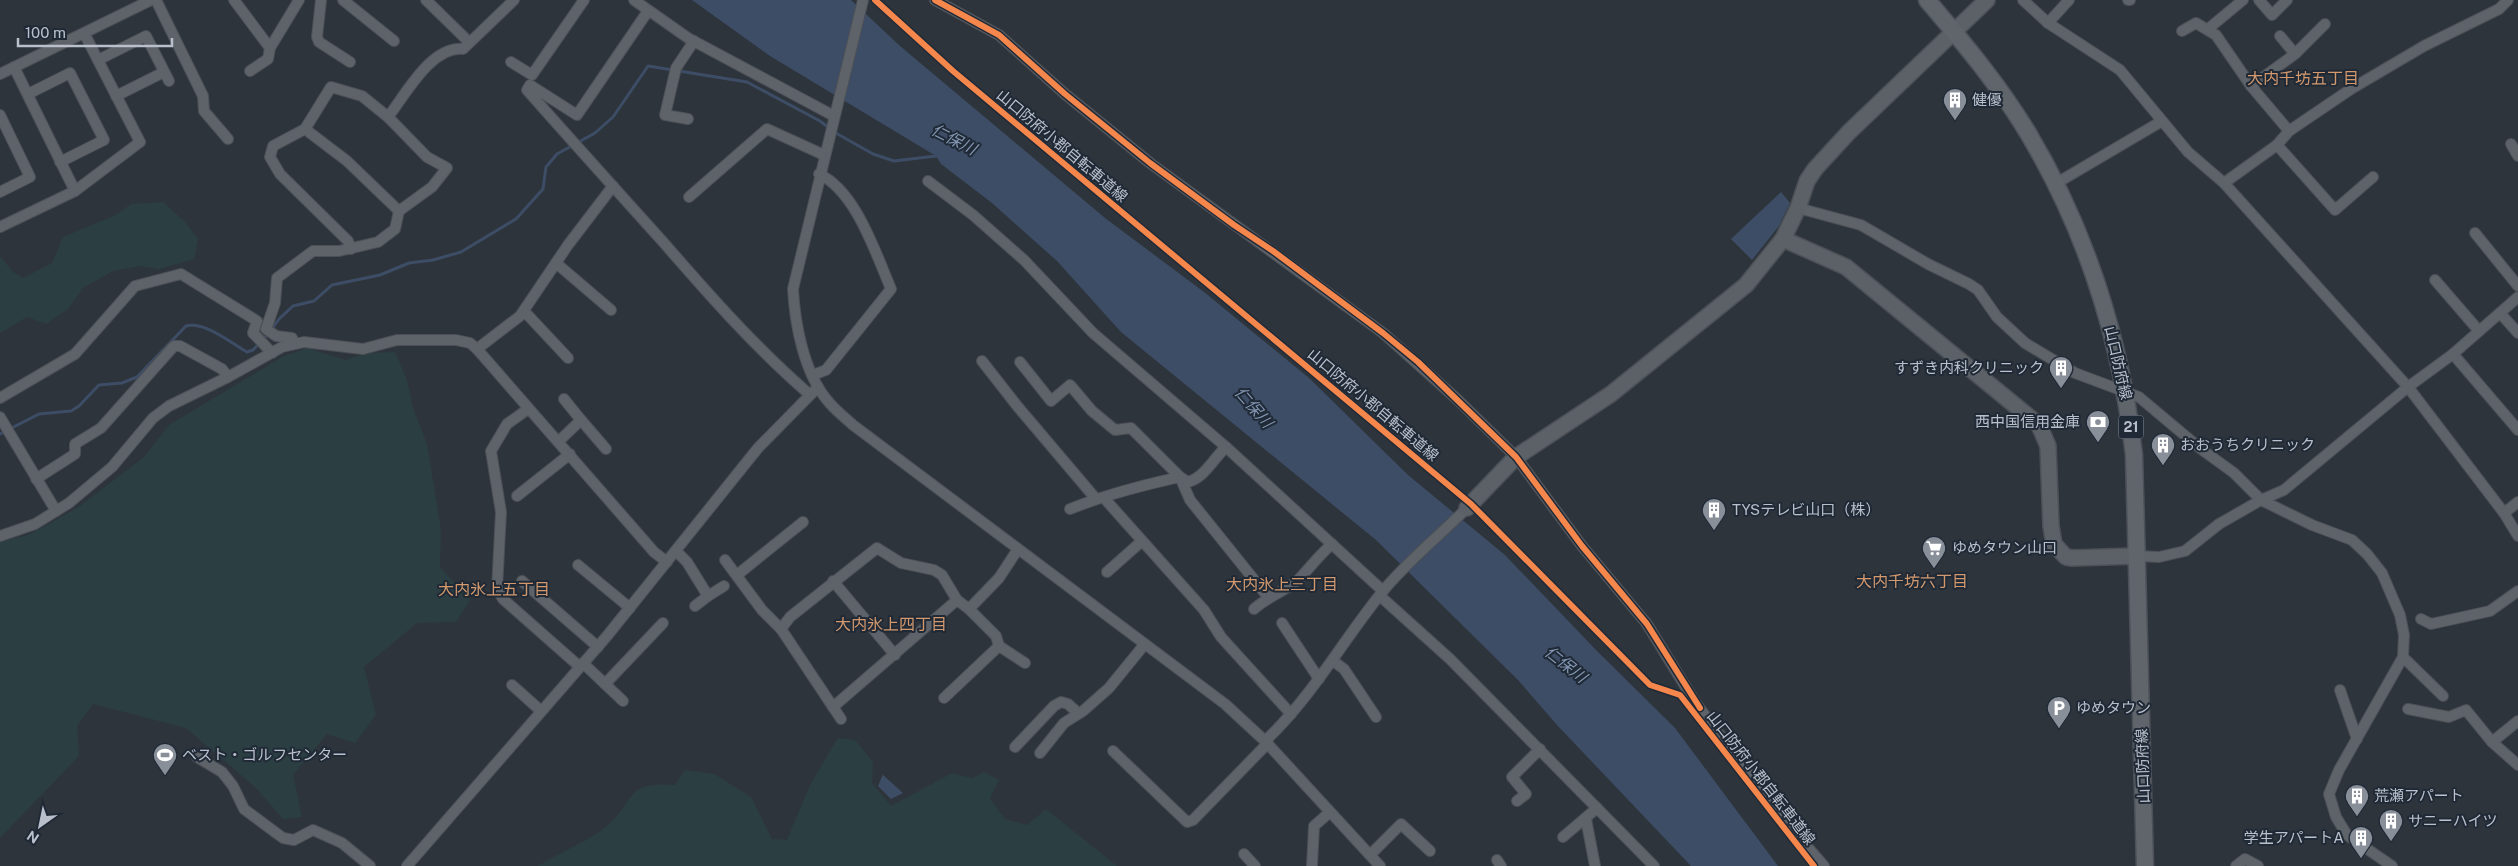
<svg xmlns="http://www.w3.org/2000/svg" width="2518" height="866" font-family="'Public Sans','Noto Sans JP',sans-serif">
<rect width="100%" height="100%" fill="#2e343c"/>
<g fill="#2b3e42">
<polygon points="163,202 184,221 198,239 194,259 159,269 140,266 113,271 83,288 68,309 46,324 27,317 0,333 0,256 13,272 23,278 52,263 63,237 116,215 131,204"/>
<polygon points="307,348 346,360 367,353 395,352 407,380 413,408 427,444 441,529 440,567 470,600 456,622 417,623 364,667 376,715 355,743 327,734 293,775 302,817 283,819 255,787 186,728 93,704 77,726 79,756 0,838 0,542 31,534 80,506 144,457 169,425 284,356"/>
<path d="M838,738L855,740L873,762L872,783L891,806L952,773L972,778L984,772L999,780L990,798L1005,819L1027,825L1046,809L1117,866H538C557,854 593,839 608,825C637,799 624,781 675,785L685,770L714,774L751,797L772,839L787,840L810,785Z"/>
</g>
<g fill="#3d4d66">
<polygon points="692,0 851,0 900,46 1105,218 1204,292 1309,378 1408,475 1505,555 1596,650 1675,728 1778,866 1691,866 1557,725 1517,679 1376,540 1121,332 1057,261 992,203 941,164 936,156 770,56"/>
<polygon points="1781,192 1790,203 1779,226 1752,260 1731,239"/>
<polygon points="883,774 883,775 903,793 891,799 878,786"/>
</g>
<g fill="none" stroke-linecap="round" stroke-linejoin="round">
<g stroke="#3d4d66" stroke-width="3">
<polyline points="834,132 873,154 894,161 936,156 938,153"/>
<path d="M0,434L39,414L71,411L79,406L99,385L122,383L137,377L186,326C205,321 231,343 247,352L253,350L269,333L279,319L293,306L314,301L332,285L380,275L409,263L433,260L461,252L516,219L543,189L546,167L557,154L595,133L613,117L648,66L747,82L820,121L829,128"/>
</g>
<g stroke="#4c5056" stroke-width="12">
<g id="street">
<polyline points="156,0 203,96 204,111 228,139"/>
<polyline points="234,0 270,48"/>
<polyline points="321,0 317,37 319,42 350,62"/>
<polyline points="343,0 394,41"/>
<polyline points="426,0 469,42"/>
<polyline points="634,0 688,38 834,116"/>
<path d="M863,0L793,289C795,325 804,372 827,400C834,409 844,417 853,425L1225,704L1265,741L1380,866"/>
<polyline points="935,0 999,35 1065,94 1150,163 1383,333 1459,401 1516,457 1582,546 1647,624 1695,702 1785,821 1824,866"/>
<polyline points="2023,0 2048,23 2120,70 2188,152 2224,183 2408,387 2504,513 2518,536"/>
<polyline points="2128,0 2130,0"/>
<polyline points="2259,0 2272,15 2287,0"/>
<path d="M648,11L577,115L530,85L527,90C572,141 618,192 664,243C710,296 756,348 809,394"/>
<polyline points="2048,23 2069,0"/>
<polyline points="2208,29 2243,0"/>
<polyline points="2182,31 2196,23 2216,35 2251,86 2289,131"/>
<polyline points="2280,36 2295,54"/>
<polyline points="98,60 146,36 169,81"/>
<polyline points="511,62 532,75 584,0"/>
<polyline points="14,67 75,191"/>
<polyline points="250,71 268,59 270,48 299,0"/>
<polyline points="0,74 151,0"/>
<polyline points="2251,86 2295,54 2325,24"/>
<polyline points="28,94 70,73 104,140 60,162"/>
<polyline points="116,96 164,72"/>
<polyline points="0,115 30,177 0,192"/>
<path d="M388,117C406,94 431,46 463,49L514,0"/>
<polyline points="688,119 665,115 676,68 694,41"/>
<polyline points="305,129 347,161 399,211"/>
<polyline points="2511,144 2518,156"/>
<polyline points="2277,145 2335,210 2373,177"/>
<polyline points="928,181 973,215 1024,260 1093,333 1226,447 1383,591"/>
<polyline points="2224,183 2277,145 2289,131 2351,89 2424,46 2499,9 2508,0"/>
<polyline points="2055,184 2162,121"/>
<polyline points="689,197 767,129 824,155"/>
<polyline points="1798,208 1861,225 1928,264 1969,284 1978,290 1997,317 2025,343 2075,373 2139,397 2201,449 2234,473 2261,500 2312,525 2352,540 2367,554 2382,573 2400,615 2404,635 2403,657 2339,770 2329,794 2336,817 2347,835 2392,866"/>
<polyline points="0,227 75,191 140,142 84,33"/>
<polyline points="2475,233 2518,286"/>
<polyline points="556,263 611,310"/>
<polyline points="2435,280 2479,331"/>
<polyline points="524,311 568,358"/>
<polyline points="2500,313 2518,333"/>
<polyline points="294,342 292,338 276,336 266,329 275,303 277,278 313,251 339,251 378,242 395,229 399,211 432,187 447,168 427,157 388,117 362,96 331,87 305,129 273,146 270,157 280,174 348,241 351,249"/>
<polyline points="477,349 520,316 568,245 613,186"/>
<polyline points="2453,354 2518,430"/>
<polyline points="982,361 1018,407 1096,499"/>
<polyline points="1020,362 1051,401 1070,385 1092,411 1115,430 1131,428 1180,477 1190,500 1268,597"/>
<path d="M813,375L826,370L891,289C876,254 856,191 819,174"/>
<polyline points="0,398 75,354 135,286 181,274 257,321 253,333 272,353"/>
<polyline points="528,409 507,424 491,451 501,512 497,589 503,599 580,667"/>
<polyline points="0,417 56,511"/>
<polyline points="581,420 606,449"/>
<polyline points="559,441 581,420 564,399"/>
<polyline points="36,479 75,454 75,444 101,428 174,346 180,346 222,369 228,377"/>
<polyline points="517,496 570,454"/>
<polyline points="1104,498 1204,610 1221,637 1291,714"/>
<path d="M1070,509C1105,495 1143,485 1180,477L1188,482C1204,478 1214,458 1226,447"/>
<polyline points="2504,513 2518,502"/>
<polyline points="0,536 35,524 69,503 112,467 153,418 169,406 228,377 282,347 304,342 363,349 397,340 456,340 470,343 477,349 654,552 667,562"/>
<polyline points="676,551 687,562 708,596 695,606"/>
<polyline points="2137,556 2159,557 2185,551 2219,524 2261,500 2284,490 2408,387 2453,354 2518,297"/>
<polyline points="725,560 762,610 781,629"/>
<polyline points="578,565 630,608"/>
<polyline points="1107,572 1142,541"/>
<polyline points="737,575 803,522"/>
<polyline points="522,581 598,647"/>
<polyline points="833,581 895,655"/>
<polyline points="708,596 724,586"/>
<polyline points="1380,596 1450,659 1654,866"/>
<path d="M1254,609C1266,598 1286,590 1297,581C1309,569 1319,555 1332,544"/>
<polyline points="2421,619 2431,624 2490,611 2518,591"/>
<polyline points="1282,623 1319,679"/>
<polyline points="999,646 1025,663"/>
<polyline points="2403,657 2443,696"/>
<polyline points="1333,661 1344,669 1376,717"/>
<polyline points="583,663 623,701"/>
<polyline points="605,684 663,623"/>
<polyline points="512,685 541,711"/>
<polyline points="2340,690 2357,739"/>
<polyline points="944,698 999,646 996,636 969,609 999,578 1018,549"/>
<polyline points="833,707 957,600"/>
<polyline points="2408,709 2449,717 2466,710 2492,742 2518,765"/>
<polyline points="841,719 781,629 790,617 877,548 901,563 934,570 942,575 957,600 969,609"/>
<path d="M1265,741C1312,697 1343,640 1383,591C1407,562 1439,536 1467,508"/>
<polyline points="2492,742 2518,721"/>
<polyline points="1015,747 1054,706 1061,702 1068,704 1078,713"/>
<polyline points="1113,751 1187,822 1193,820 1268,743"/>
<polyline points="1040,753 1064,723 1083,711 1109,688 1144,645"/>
<polyline points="197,757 222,772 233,786 244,809 283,838 294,840 313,830 342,843 370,866"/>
<polyline points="1517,801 1526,794 1512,777 1540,749"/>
<polyline points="1586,819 1595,866"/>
<polyline points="1563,837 1597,808"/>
<polyline points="1244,854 1255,866"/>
<polyline points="1370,855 1401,824 1430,851"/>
<polyline points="1497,860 1501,866"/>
<polyline points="407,866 607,636 758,448 818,387"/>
<polyline points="1312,866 1314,826 1330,812"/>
<polyline points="2236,866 2245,859 2258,866"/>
</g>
</g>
<g stroke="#4c5056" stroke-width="18">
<g id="secondary">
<polyline points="1783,239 1846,267 2039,425 2048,446 2051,526 2054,544 2066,557 2072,558 2137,556"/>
<polyline points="1467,508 1516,457 1611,394 1746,285 1783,239 1798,208 1807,181 1815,169 1849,132 1987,0"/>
</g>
</g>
<g stroke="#4c5058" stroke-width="19">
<path id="primary" d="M1927,0C1963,42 1999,85 2028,133C2087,232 2121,341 2134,455L2145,866"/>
</g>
<use href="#street" stroke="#5e6269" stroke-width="10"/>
<use href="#secondary" stroke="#5c6168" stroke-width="15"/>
<use href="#primary" stroke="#60656b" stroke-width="16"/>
<g stroke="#202a37" stroke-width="9">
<g id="cycleway">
<polyline points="875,0 953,71 1471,504 1650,685 1680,695 1814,866"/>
<polyline points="935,0 999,35 1065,94 1150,163 1234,225 1273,251 1383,333 1418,362 1516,457 1582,546 1647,624 1700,708"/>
</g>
</g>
<use href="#cycleway" stroke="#f5874c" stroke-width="6"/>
</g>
<defs>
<g id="building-pin" transform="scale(1.25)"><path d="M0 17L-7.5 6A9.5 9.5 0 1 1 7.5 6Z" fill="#888f99" stroke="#202a37"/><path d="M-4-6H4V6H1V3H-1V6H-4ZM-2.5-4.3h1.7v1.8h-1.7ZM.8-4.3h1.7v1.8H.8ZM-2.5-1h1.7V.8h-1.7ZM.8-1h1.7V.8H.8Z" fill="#fff"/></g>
<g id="bank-pin" transform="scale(1.25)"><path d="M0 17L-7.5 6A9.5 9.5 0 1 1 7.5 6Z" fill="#888f99" stroke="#202a37"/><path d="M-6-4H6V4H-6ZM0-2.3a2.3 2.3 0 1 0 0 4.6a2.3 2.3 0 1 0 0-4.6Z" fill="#fff"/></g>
<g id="supermarket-pin" transform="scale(1.25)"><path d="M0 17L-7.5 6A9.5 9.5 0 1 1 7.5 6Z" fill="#888f99" stroke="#202a37"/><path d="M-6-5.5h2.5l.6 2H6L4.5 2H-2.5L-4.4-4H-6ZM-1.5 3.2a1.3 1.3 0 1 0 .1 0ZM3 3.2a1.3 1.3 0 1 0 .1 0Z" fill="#fff"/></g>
<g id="parking-pin" transform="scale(1.25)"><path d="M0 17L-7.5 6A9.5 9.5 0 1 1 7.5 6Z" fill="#888f99" stroke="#202a37"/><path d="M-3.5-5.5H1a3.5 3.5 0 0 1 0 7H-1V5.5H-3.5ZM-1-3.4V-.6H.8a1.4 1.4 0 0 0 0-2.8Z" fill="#fff"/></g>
<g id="stadium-pin" transform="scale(1.25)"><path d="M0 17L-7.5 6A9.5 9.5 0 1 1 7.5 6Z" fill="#888f99" stroke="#202a37"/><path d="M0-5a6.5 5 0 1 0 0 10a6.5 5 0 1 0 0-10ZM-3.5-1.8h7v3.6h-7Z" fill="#fff"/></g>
</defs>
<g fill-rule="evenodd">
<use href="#building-pin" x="1955" y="100"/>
<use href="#building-pin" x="2061" y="368"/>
<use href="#bank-pin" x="2098" y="422"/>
<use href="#building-pin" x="2163" y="445"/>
<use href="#building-pin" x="1714" y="510"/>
<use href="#supermarket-pin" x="1934" y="548"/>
<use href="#parking-pin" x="2059" y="708"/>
<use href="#stadium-pin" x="165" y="755"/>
<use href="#building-pin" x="2357" y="796"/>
<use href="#building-pin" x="2391" y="821"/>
<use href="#building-pin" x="2361" y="838"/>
</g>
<g text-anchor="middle" stroke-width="4" stroke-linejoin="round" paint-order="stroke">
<rect fill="#202a37" stroke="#8b939f" stroke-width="1" x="2118.5" y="415.5" width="25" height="23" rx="4"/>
<g font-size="14" font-weight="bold" fill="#b9c0cb">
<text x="2131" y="432">21</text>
</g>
<g font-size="15" fill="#b9c0cb" stroke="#202a37" text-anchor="start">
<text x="1972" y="105">健優</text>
<text x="2044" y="373" text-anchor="end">すずき内科クリニック</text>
<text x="2080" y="427" text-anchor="end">西中国信用金庫</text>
<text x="2180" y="450">おおうちクリニック</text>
<text x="1732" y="515">TYSテレビ山口（株）</text>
<text x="1952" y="553">ゆめタウン山口</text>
<text x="2076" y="713">ゆめタウン</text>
<text x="182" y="760">ベスト・ゴルフセンター</text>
<text x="2374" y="801">荒瀬アパート</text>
<text x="2408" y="826">サニーハイツ</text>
<text x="2344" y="843" text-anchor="end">学生アパートA</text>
</g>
<g font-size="15" fill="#b9c0cb" stroke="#202a37">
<text transform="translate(1062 146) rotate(40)" y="5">山口防府小郡自転車道線</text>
<text transform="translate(2118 363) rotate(77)" y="5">山口防府線</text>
<text transform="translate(1373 405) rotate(40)" y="5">山口防府小郡自転車道線</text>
<text transform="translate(2143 766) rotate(-92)" y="5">山口防府線</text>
<text transform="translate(1761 778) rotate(52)" y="5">山口防府小郡自転車道線</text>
</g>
<g font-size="16" fill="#d3996d" stroke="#202a37">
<text x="2303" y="84">大内千坊五丁目</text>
<text x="1912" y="587">大内千坊六丁目</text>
<text x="1282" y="590">大内氷上三丁目</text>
<text x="494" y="595">大内氷上五丁目</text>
<text x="891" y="630">大内氷上四丁目</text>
</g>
<g font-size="16" font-style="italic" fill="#8296b2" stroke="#202a37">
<text transform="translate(954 139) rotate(27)" y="6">仁保川</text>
<text transform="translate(1254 407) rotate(49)" y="6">仁保川</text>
<text transform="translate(1566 664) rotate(38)" y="6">仁保川</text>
</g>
</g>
<g transform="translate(40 826) rotate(213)" stroke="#202a37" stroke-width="4" paint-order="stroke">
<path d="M0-4L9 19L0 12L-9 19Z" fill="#b9c0cb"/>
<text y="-8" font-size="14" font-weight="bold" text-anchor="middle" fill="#b9c0cb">N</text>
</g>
<path d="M18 38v8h154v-8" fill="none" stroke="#b9c0cb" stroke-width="2.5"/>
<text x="25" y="38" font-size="15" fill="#b9c0cb" stroke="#202a37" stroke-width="4" paint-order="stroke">100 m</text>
</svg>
